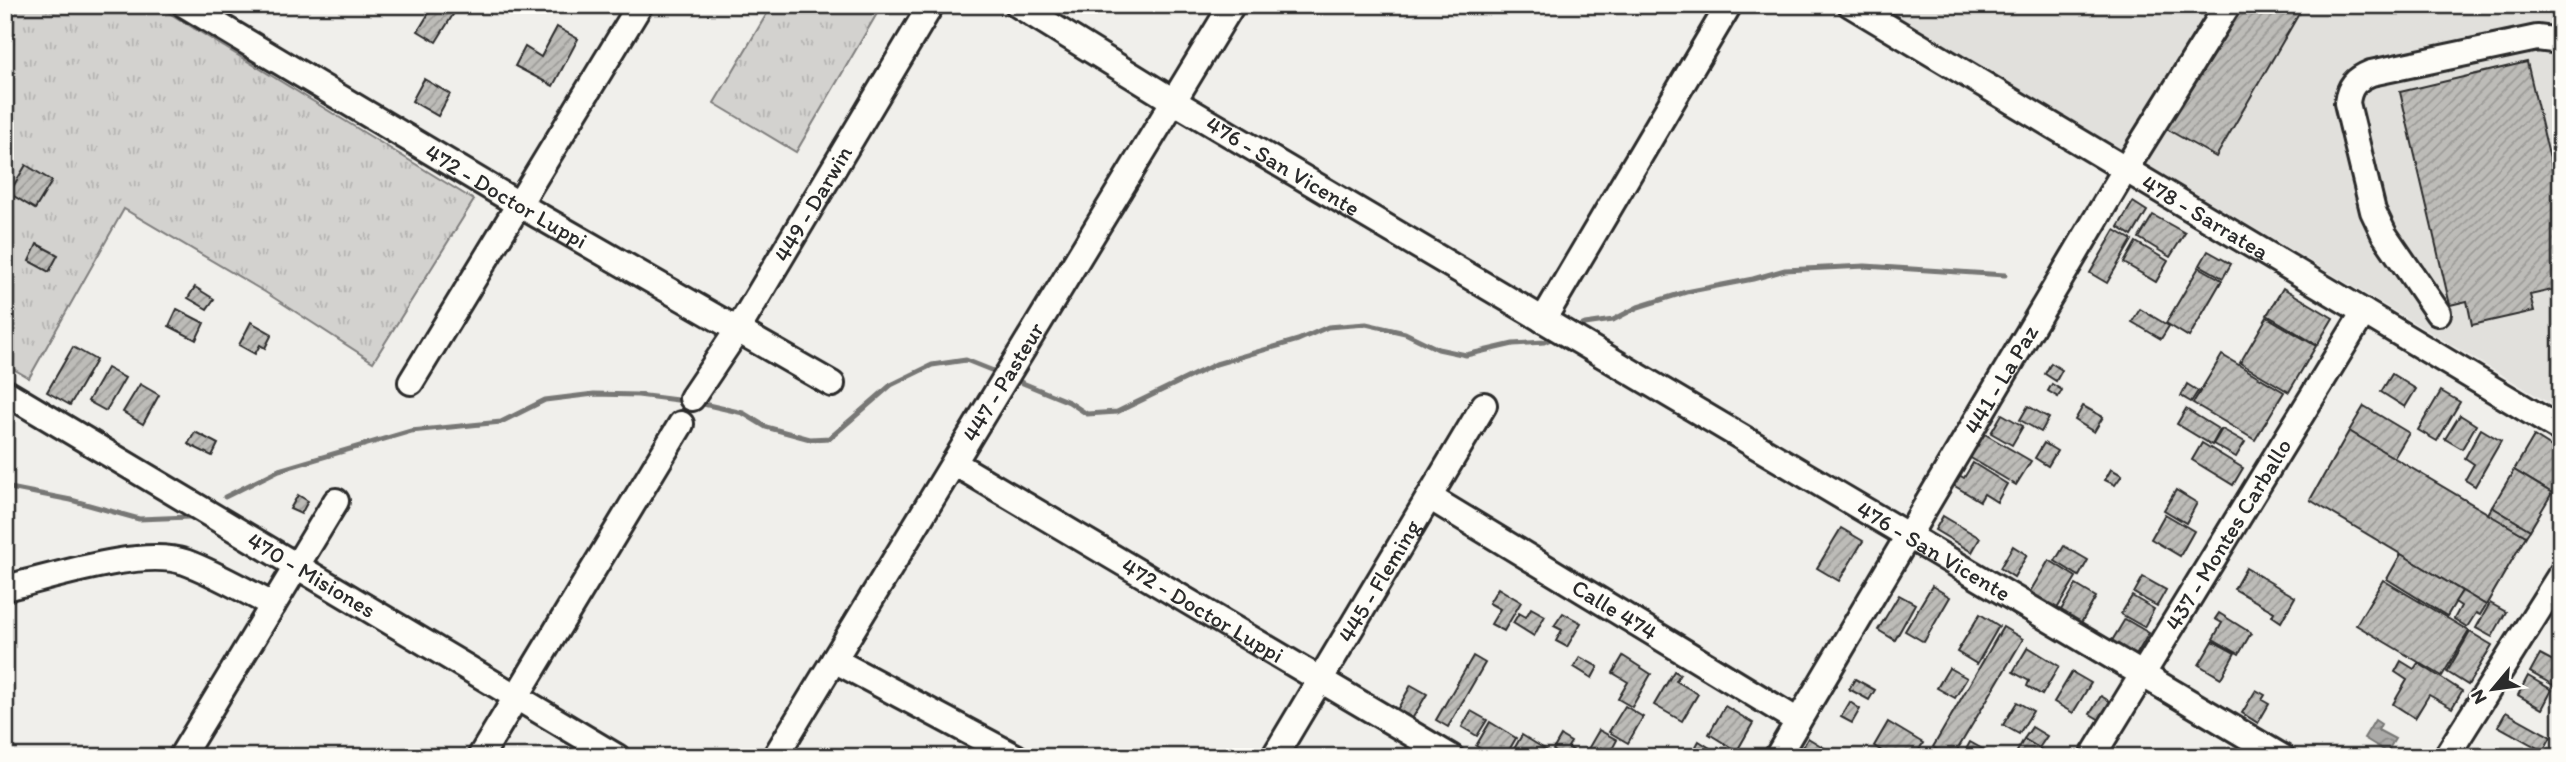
<svg xmlns="http://www.w3.org/2000/svg" width="2566" height="762" font-family="Itim,sans-serif">
<defs>
<pattern id="grass-tufts" width="24" height="20" patternUnits="userSpaceOnUse" patternTransform="scale(1.75)"><rect width="24" height="20" fill="#d3d2cf"/><path d="M3 7l-1-3M5 7V3M7 7l1-3M15 17l-1-3M17 17v-4M19 17l1-3" fill="none" stroke="#b5b4b2"/></pattern>
<pattern id="water-waves" width="16" height="10" patternUnits="userSpaceOnUse" patternTransform="scale(1.75)"><rect width="16" height="10" fill="#aaa9a7"/><path d="M0 5q4-4 8 0t8 0" fill="none" stroke="#8b8a88"/></pattern>
<pattern id="building-hatch" width="6" height="6" patternUnits="userSpaceOnUse" patternTransform="scale(1.75)"><rect width="6" height="6" fill="#bdbcb8"/><path d="M-1 1l2-2M0 6l6-6M5 7l2-2" fill="none" stroke="#9a9996"/></pattern>
</defs>
<rect width="100%" height="100%" fill="#f0efeb"/>
<filter id="ink" filterUnits="userSpaceOnUse"><feTurbulence type="fractalNoise" baseFrequency=".0143" numOctaves="2"/><feDisplacementMap in="SourceGraphic" scale="14" xChannelSelector="R" yChannelSelector="G"/><feConvolveMatrix kernelMatrix="1 2 1 2 8 2 1 2 1" color-interpolation-filters="sRGB"/></filter>
<g filter="url(#ink)">
<polygon fill="#e1e0dc" points="1879,5 2561,5 2561,410 2117,147"/>
<g fill="url(#grass-tufts)" stroke="#7f7e7d" stroke-width="2">
<polygon points="5,5 156,5 474,200 373,362 265,292 124,209 29,378 5,364"/>
<polygon points="772,5 882,5 796,152 714,103"/>
</g>
<polygon fill="url(#water-waves)" stroke="#777775" stroke-width="2" points="2375,720 2381,724 2378,730 2395,739 2387,752 2364,738"/>
<g fill="none" stroke-linecap="round" stroke-linejoin="round">
<g stroke="#777775" stroke-width="5">
<polyline points="1574,329 1585,324 1613,320 1638,307 1686,292 1753,279 1785,270 1865,266 2005,275"/>
<polyline points="1013,379 1069,402 1087,414 1117,412 1216,364 1298,340 1328,327 1366,324 1405,333 1438,349 1466,355 1513,344 1544,342 1555,337"/>
<polyline points="699,403 743,413 766,427 810,439 830,438 891,385 932,365 966,360 1001,374"/>
<polyline points="5,487 71,500 139,519 189,517"/>
<polyline points="225,497 279,470 411,431 501,422 545,400 594,394 638,395 685,401"/>
</g>
</g>
<g fill="url(#building-hatch)" stroke="#2b2b2b" stroke-width="2">
<polygon points="434,5 459,5 436,42 418,31"/>
<polygon points="2234,5 2304,5 2216,157 2163,127"/>
<polygon points="557,27 578,39 553,86 515,66 525,47 541,57"/>
<polygon points="2527,62 2561,206 2561,288 2530,295 2534,311 2472,325 2467,301 2450,305 2400,92"/>
<polygon points="424,79 450,94 438,116 412,101"/>
<polygon points="26,165 52,181 35,209 9,193"/>
<polygon points="2133,202 2147,211 2132,236 2118,227"/>
<polygon points="2153,215 2185,233 2170,257 2139,238"/>
<polygon points="2115,230 2132,240 2107,283 2090,273"/>
<polygon points="2136,242 2168,261 2156,282 2124,263"/>
<polygon points="37,244 58,255 49,272 29,261"/>
<polygon points="2208,251 2231,264 2223,278 2200,265"/>
<polygon points="2199,267 2222,280 2189,337 2166,323"/>
<polygon points="195,287 214,299 207,309 188,298"/>
<polygon points="2283,288 2333,318 2317,345 2267,315"/>
<polygon points="177,309 204,323 196,340 169,326"/>
<polygon points="2140,309 2169,326 2161,339 2132,322"/>
<polygon points="2267,317 2316,346 2289,392 2240,363"/>
<polygon points="251,322 272,334 265,348 260,345 255,354 239,345"/>
<polygon points="73,347 96,360 70,405 47,392"/>
<polygon points="2222,355 2284,392 2255,440 2193,403"/>
<polygon points="2051,363 2062,370 2056,381 2045,374"/>
<polygon points="107,368 125,378 106,411 88,401"/>
<polygon points="2392,374 2416,389 2405,407 2381,392"/>
<polygon points="140,384 159,395 143,424 123,412"/>
<polygon points="2052,384 2062,390 2058,397 2048,391"/>
<polygon points="2187,384 2198,391 2191,402 2181,396"/>
<polygon points="2441,391 2460,402 2437,441 2418,430"/>
<polygon points="2028,406 2049,418 2041,432 2020,420"/>
<polygon points="2083,406 2103,417 2094,432 2075,420"/>
<polygon points="2364,406 2409,433 2394,458 2349,431"/>
<polygon points="2186,409 2220,430 2212,445 2177,424"/>
<polygon points="2002,414 2023,426 2012,445 1991,433"/>
<polygon points="2460,415 2476,425 2462,449 2445,439"/>
<polygon points="2222,429 2245,442 2236,457 2213,444"/>
<polygon points="2481,429 2501,441 2475,486 2465,480 2474,464 2465,458"/>
<polygon points="2349,431 2526,536 2486,605 2310,500"/>
<polygon points="195,432 218,444 212,456 188,444"/>
<polygon points="1983,433 2031,461 2016,485 1969,457"/>
<polygon points="2534,436 2561,453 2561,478 2552,493 2514,470"/>
<polygon points="2044,443 2057,451 2048,466 2035,458"/>
<polygon points="2202,443 2243,468 2233,485 2192,460"/>
<polygon points="1973,463 2007,484 1997,502 1984,494 1980,501 1953,485 1959,475 1964,478"/>
<polygon points="2111,469 2122,475 2115,485 2105,480"/>
<polygon points="2514,470 2552,493 2530,530 2492,507"/>
<polygon points="2176,490 2197,503 2186,523 2164,510"/>
<polygon points="298,495 308,501 301,514 290,509"/>
<polygon points="2492,507 2530,530 2526,536 2488,514"/>
<polygon points="2165,514 2194,531 2180,556 2151,539"/>
<polygon points="1943,516 1980,538 1972,552 1935,530"/>
<polygon points="1841,528 1863,541 1839,581 1817,568"/>
<polygon points="2013,546 2027,555 2014,577 2000,568"/>
<polygon points="2064,546 2088,560 2079,576 2055,561"/>
<polygon points="2401,554 2462,591 2447,616 2387,579"/>
<polygon points="2049,560 2076,577 2055,612 2028,595"/>
<polygon points="2246,568 2295,597 2281,622 2272,616 2274,612 2234,589"/>
<polygon points="2143,577 2166,590 2157,606 2134,593"/>
<polygon points="2383,580 2469,631 2442,676 2356,625"/>
<polygon points="2076,585 2096,597 2078,628 2058,615"/>
<polygon points="1932,586 1950,597 1924,642 1905,631"/>
<polygon points="1498,588 1521,602 1504,631 1491,624 1500,609 1489,603"/>
<polygon points="2462,591 2486,605 2480,615 2476,613 2467,627 2454,619 2461,606 2455,602"/>
<polygon points="1899,595 1915,604 1895,640 1878,630"/>
<polygon points="2132,596 2154,609 2144,627 2121,614"/>
<polygon points="2490,603 2506,612 2492,637 2476,628"/>
<polygon points="1531,608 1545,616 1534,636 1513,623 1519,613 1526,617"/>
<polygon points="1563,613 1581,623 1567,647 1556,641 1562,630 1554,626"/>
<polygon points="2219,613 2251,633 2239,654 2213,639 2222,623 2215,619"/>
<polygon points="1980,614 1999,626 1977,664 1957,652"/>
<polygon points="2125,619 2149,633 2134,659 2110,644"/>
<polygon points="2003,627 2023,639 1953,757 1949,757 1933,747"/>
<polygon points="2470,632 2492,645 2468,685 2447,672"/>
<polygon points="2213,641 2235,653 2221,678 2199,665"/>
<polygon points="2028,647 2059,666 2042,695 2027,686 2029,681 2013,672"/>
<polygon points="2540,654 2561,665 2561,671 2553,685 2530,672"/>
<polygon points="1473,656 1485,663 1448,727 1436,720"/>
<polygon points="1623,656 1651,674 1632,707 1618,699 1628,682 1613,673"/>
<polygon points="1580,657 1598,667 1592,678 1574,667"/>
<polygon points="2401,661 2414,669 2418,663 2462,691 2452,708 2429,695 2415,718 2393,704 2407,680 2395,672"/>
<polygon points="1949,668 1967,678 1955,698 1937,688"/>
<polygon points="1674,671 1680,674 1676,681 1698,694 1682,721 1654,705"/>
<polygon points="2072,672 2091,683 2073,713 2054,702"/>
<polygon points="2561,675 2561,691 2554,687"/>
<polygon points="2528,676 2552,690 2542,709 2518,695"/>
<polygon points="1855,679 1875,690 1869,700 1849,689"/>
<polygon points="1411,685 1427,694 1412,719 1397,710"/>
<polygon points="2256,690 2265,695 2262,700 2269,704 2258,723 2242,713"/>
<polygon points="2101,696 2116,705 2105,723 2090,714"/>
<polygon points="1850,702 1860,709 1852,723 1841,717"/>
<polygon points="2017,702 2033,711 2019,734 2003,725"/>
<polygon points="1625,706 1643,717 1628,743 1609,732"/>
<polygon points="1725,706 1753,723 1737,751 1709,734"/>
<polygon points="1471,711 1487,720 1477,736 1462,727"/>
<polygon points="2506,712 2551,737 2543,751 2498,726"/>
<polygon points="1490,722 1516,738 1505,757 1494,757 1476,746"/>
<polygon points="1888,722 1923,743 1915,757 1891,757 1874,746"/>
<polygon points="2032,727 2047,736 2039,748 2024,739"/>
<polygon points="1599,730 1617,740 1610,753 1601,748 1598,754 1588,749"/>
<polygon points="1522,735 1548,751 1545,757 1510,756"/>
<polygon points="1561,736 1571,742 1568,747 1576,752 1573,757 1565,757 1553,750"/>
<polygon points="1808,738 1831,752 1828,757 1811,757 1801,751"/>
<polygon points="2024,739 2039,748 2053,757 2017,757 2015,755"/>
<polygon points="1699,741 1724,757 1690,757"/>
<polygon points="1970,742 1993,755 1992,757 1962,757"/>
</g>
<g fill="none" stroke-linecap="round" stroke-linejoin="round">
<g stroke="#2b2b2b" stroke-width="30">
<g id="minor">
<path id="s1" d="M185,5L520,205L832,384"/>
<path id="s2" d="M1018,5L1175,102L2282,757"/>
<path id="s3" d="M1851,5L2561,430"/>
<path d="M2438,313L2384,234L2373,211L2347,103C2349,86 2356,79 2371,73L2537,38L2561,41"/>
<polyline points="1543,320 1729,5"/>
<polyline points="411,382 640,5"/>
<path id="s4" d="M5,392L617,757"/>
<path id="s5" d="M692,398L737,331L931,5"/>
<path id="s6" d="M954,463L1451,757"/>
<path id="s7" d="M1431,498L1798,721"/>
<path d="M5,588C53,577 141,547 185,562C215,573 245,591 273,605"/>
<polyline points="834,660 1016,757"/>
<polyline points="181,757 336,501"/>
<polyline points="480,757 681,424"/>
<path id="s8" d="M775,757L1232,5"/>
<path id="s9" d="M1274,757L1484,405"/>
<path id="s10" d="M1777,757L2125,170L2228,5"/>
<path id="s11" d="M2092,757L2364,312"/>
<polyline points="2446,757 2561,574"/>
</g>
</g>
<use href="#minor" stroke="#fdfcf7" stroke-width="24"/>
</g>
</g>
<g text-anchor="middle" stroke-width="5" stroke-linejoin="round" paint-order="stroke">
<g font-size="23" fill="#2b2b2b" stroke="#fdfcf7">
<text dy="8" stroke="none"><textPath href="#s2" startOffset="310">476 - San Vicente</textPath></text>
<text dy="8" stroke="none"><textPath href="#s1" startOffset="374">472 - Doctor Luppi</textPath></text>
<text dy="8" stroke="none"><textPath href="#s5" startOffset="229">449 - Darwin</textPath></text>
<text dy="8" stroke="none"><textPath href="#s3" startOffset="413">478 - Sarratea</textPath></text>
<text dy="8" stroke="none"><textPath href="#s10" startOffset="439">441 - La Paz</textPath></text>
<text dy="8" stroke="none"><textPath href="#s8" startOffset="439">447 - Pasteur</textPath></text>
<text dy="8" stroke="none"><textPath href="#s11" startOffset="261">437 - Montes Carballo</textPath></text>
<text dy="8" stroke="none"><textPath href="#s2" startOffset="1066">476 - San Vicente</textPath></text>
<text dy="8" stroke="none"><textPath href="#s4" startOffset="357">470 - Misiones</textPath></text>
<text dy="8" stroke="none"><textPath href="#s9" startOffset="205">445 - Fleming</textPath></text>
<text dy="8" stroke="none"><textPath href="#s6" startOffset="289">472 - Doctor Luppi</textPath></text>
<text dy="8" stroke="none"><textPath href="#s7" startOffset="215">Calle 474</textPath></text>
</g>
</g>
<rect width="2566" height="762" fill="none" stroke="#fdfcf7" stroke-width="28"/>
<rect x="14" y="14" width="2538" height="734" fill="none" stroke="#2b2b2b" stroke-width="2.5" filter="url(#ink)"/>
<g transform="translate(2493 689) rotate(241)" stroke="#fdfcf7" stroke-width="5" paint-order="stroke">
<path d="M0-5L12 26L0 18L-12 26Z" fill="#2b2b2b"/>
<text y="-10" font-size="19" font-weight="bold" text-anchor="middle" fill="#2b2b2b">N</text>
</g>
</svg>
